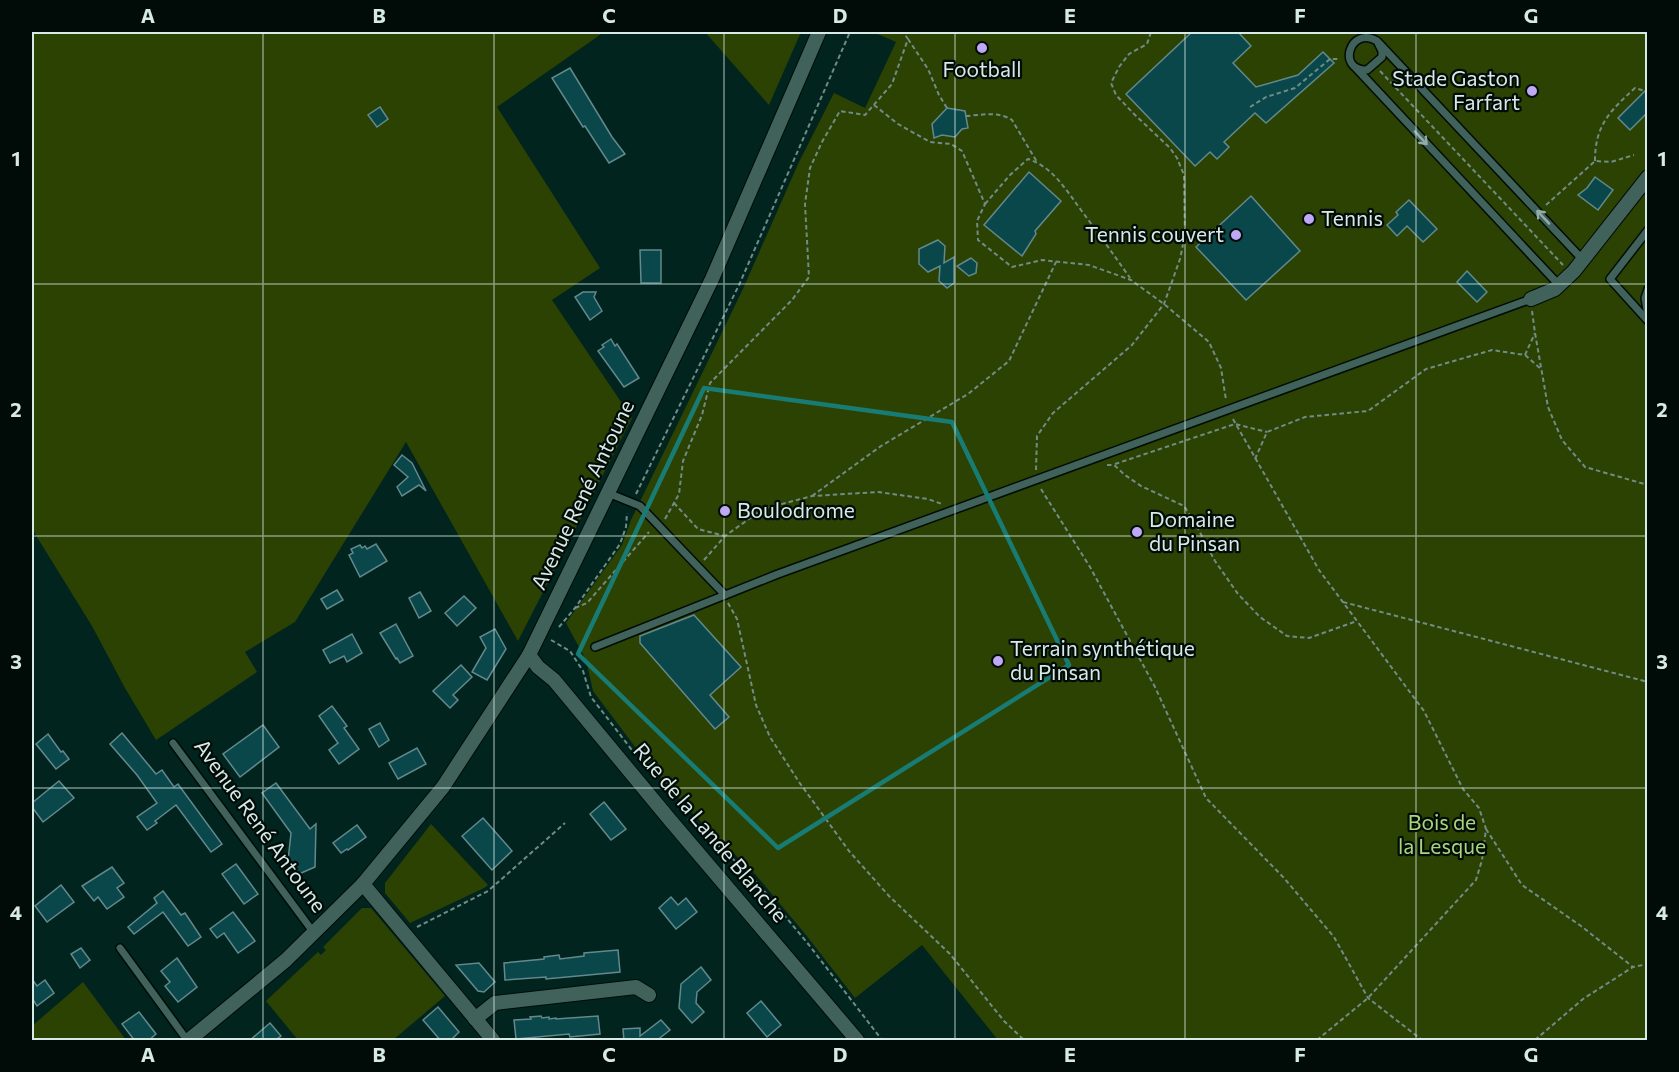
<svg xmlns="http://www.w3.org/2000/svg" width="1679" height="1072" font-family="Commissioner,sans-serif">
<rect width="100%" height="100%" fill="#01251e"/>
<g fill="#2b4203">
<polygon points="32,32 604,32 497,107 600,268 552,300 632,418 518,641 406,442 295,622 245,652 257,672 156,740 125,688 92,626 32,529"/>
<polygon points="705,32 801,32 769,105"/>
<polygon points="873,32 1647,32 1647,1040 998,1040 922,945 855,998 806,935 755,874 693,814 642,756 593,691 586,660 566,623 622,545 631,520 742,291 799,162 834,93 865,108 896,42"/>
<polygon points="431,824 488,885 484,888 410,923 385,893 385,883"/>
<polygon points="362,908 371,908 445,996 393,1040 298,1040 266,1001 318,952 321,955 326,950 323,947"/>
<polygon points="83,982 126,1040 32,1040 32,1026"/>
</g>
<g fill="#0a474b" stroke="#63898c" stroke-width="1.5">
<polygon points="1192,32 1238,32 1251,46 1233,63 1256,87 1298,75 1323,52 1334,63 1266,123 1255,113 1224,142 1229,147 1217,159 1210,152 1195,166 1126,94"/>
<polygon points="570,68 612,137 625,154 609,163 585,126 583,127 552,78"/>
<polygon points="1647,89 1647,113 1630,130 1618,118"/>
<polygon points="380,107 388,119 377,127 368,115"/>
<polygon points="947,108 965,111 968,128 962,129 955,137 942,135 934,138 932,124"/>
<polygon points="1029,172 1061,201 1035,231 1036,234 1022,256 984,225"/>
<polygon points="1595,177 1613,190 1598,210 1578,195 1587,188"/>
<polygon points="1251,196 1300,251 1246,300 1196,247"/>
<polygon points="1409,200 1437,229 1423,242 1407,226 1397,236 1387,225 1398,215 1396,212"/>
<polygon points="938,240 945,246 944,263 954,257 954,283 947,288 939,281 940,266 928,272 919,264 919,249"/>
<polygon points="640,250 661,250 661,283 641,283"/>
<polygon points="971,258 977,263 976,273 969,276 957,266"/>
<polygon points="1467,271 1487,292 1477,302 1457,282"/>
<polygon points="583,292 596,292 594,297 602,311 590,320 575,297"/>
<polygon points="611,339 615,346 617,344 639,378 624,387 598,351 604,347 602,345"/>
<polygon points="402,455 412,463 426,491 419,485 402,496 397,487 408,477 394,465"/>
<polygon points="376,544 387,561 360,577 349,555 353,553 351,549 360,545 362,548 365,546 367,549"/>
<polygon points="337,590 343,600 327,609 321,599"/>
<polygon points="420,592 431,611 419,618 409,598"/>
<polygon points="464,596 476,608 457,626 445,613"/>
<polygon points="694,615 741,667 710,695 729,717 715,729 640,643 640,636"/>
<polygon points="396,624 413,656 400,663 397,658 396,659 380,633"/>
<polygon points="495,629 506,649 487,680 472,672 486,648 480,637"/>
<polygon points="352,634 362,653 347,662 344,656 330,663 323,650"/>
<polygon points="461,665 472,677 453,695 458,700 450,708 433,691"/>
<polygon points="332,706 347,726 344,728 359,749 339,764 329,750 338,743 319,716"/>
<polygon points="380,723 389,740 379,747 369,729"/>
<polygon points="263,725 279,747 240,777 223,754"/>
<polygon points="122,733 156,774 162,770 174,787 178,784 222,844 211,852 176,805 155,821 157,823 147,830 137,817 157,803 137,775 110,744"/>
<polygon points="48,734 61,752 63,751 69,759 56,769 36,744"/>
<polygon points="417,748 426,764 398,779 389,763"/>
<polygon points="59,781 74,798 43,822 32,807 32,803"/>
<polygon points="276,783 310,829 316,824 315,867 299,874 295,866 287,870 291,833 262,793"/>
<polygon points="604,802 626,829 611,840 590,814"/>
<polygon points="483,818 512,851 492,870 462,836"/>
<polygon points="357,825 366,837 348,850 347,849 341,853 333,843"/>
<polygon points="236,864 258,894 244,904 222,874"/>
<polygon points="112,867 124,883 117,888 124,897 107,909 98,897 94,901 82,886"/>
<polygon points="61,885 74,902 47,922 35,906"/>
<polygon points="163,891 181,915 185,913 201,937 188,946 163,912 134,934 128,927 157,903 154,898"/>
<polygon points="671,897 678,905 686,898 697,912 676,929 659,908"/>
<polygon points="233,912 255,941 238,953 224,933 217,938 210,929"/>
<polygon points="81,948 90,960 80,968 71,954"/>
<polygon points="618,950 620,972 546,979 546,977 505,980 504,963 544,959 544,957 559,955 560,959 584,956 584,953"/>
<polygon points="177,958 197,987 178,1002 165,986 170,982 161,971"/>
<polygon points="479,963 495,982 484,992 478,991 456,965"/>
<polygon points="701,967 711,980 697,992 696,1003 704,1012 692,1023 679,1008 681,984"/>
<polygon points="32,979 37,986 45,980 54,993 37,1006 32,998"/>
<polygon points="761,1001 781,1025 767,1037 747,1013"/>
<polygon points="438,1007 459,1032 450,1041 441,1041 423,1020"/>
<polygon points="139,1012 156,1034 148,1041 135,1041 122,1024"/>
<polygon points="541,1016 542,1018 549,1017 549,1019 556,1018 556,1019 598,1016 600,1034 570,1037 569,1034 516,1039 514,1020 531,1019 530,1017"/>
<polygon points="661,1020 670,1030 656,1041 624,1041 623,1029 640,1028 640,1036"/>
<polygon points="270,1023 281,1036 274,1041 249,1041"/>
</g>
<g fill="none" stroke-linecap="round" stroke-linejoin="round">
<g stroke="#000c08" stroke-width="10">
<g id="lane">
<path d="M1377,41L1382,51V57L1367,70C1336,71 1350,25 1377,41L1583,260"/>
<polyline points="1356,68 1559,285"/>
<polyline points="1648,230 1610,279 1648,321"/>
<polyline points="1648,289 1645,298 1648,316"/>
<polyline points="608,493 640,506 725,595"/>
<polyline points="595,647 778,574 1531,299"/>
<polyline points="173,743 314,933"/>
<polyline points="120,948 187,1040"/>
</g>
</g>
<g stroke="#000c08" stroke-width="16">
<g id="street">
<polyline points="1531,299 1555,289 1574,271 1648,177"/>
<polyline points="529,655 538,667 554,680 670,820 857,1040"/>
<polyline points="363,884 493,1040"/>
<polyline points="475,1019 495,1003 636,987 649,995"/>
<polyline points="189,1040 286,960 363,884 443,787 529,655 712,279 819,32"/>
</g>
</g>
<g stroke="#718c86" stroke-width="2" stroke-dasharray="4.5 3" stroke-linecap="butt">
<polyline points="908,39 928,69 939,95 947,108"/>
<polyline points="1380,71 1563,265"/>
<polyline points="874,105 898,124 930,142 951,144 962,151 985,204 977,221 978,240 1012,267 1042,260 1089,265 1131,280 1164,304 1209,342 1221,368 1226,400"/>
<polyline points="1250,107 1266,97 1295,88 1330,59 1340,59"/>
<path d="M966,116C981,115 999,111 1012,120L1037,162"/>
<path d="M1595,161C1595,125 1610,111 1635,88L1645,91"/>
<path d="M985,204L1010,175L1028,159C1053,167 1066,190 1081,210C1098,233 1114,255 1130,278"/>
<polyline points="1546,205 1595,161 1611,162 1634,155"/>
<polyline points="1532,311 1535,333 1548,407 1562,440 1585,467 1648,485"/>
<polyline points="1525,355 1535,333"/>
<polyline points="1233,419 1319,570 1424,711 1463,789 1479,808 1486,829 1482,860 1476,880 1368,998 1317,1040"/>
<polyline points="1255,459 1267,432 1305,417 1368,411 1426,369 1492,350 1525,355 1541,369"/>
<polyline points="1115,464 1235,424 1267,432"/>
<polyline points="1107,465 1114,465 1125,475 1141,486 1184,506 1195,523 1215,561 1238,594 1260,617 1287,636 1309,638 1357,621"/>
<polyline points="1036,470 1037,436 1053,413 1132,345 1164,304 1180,259 1185,235 1184,175 1177,158 1170,148 1133,113 1116,95 1111,83 1119,67 1129,54 1147,44 1151,32"/>
<polyline points="1041,489 1090,567 1155,687 1206,798 1284,878 1334,937 1368,998 1422,1040"/>
<polyline points="636,494 739,285 850,32"/>
<polyline points="812,496 881,446 968,394 1009,361 1056,262"/>
<polyline points="674,503 698,529 725,536"/>
<polyline points="665,519 679,494 683,461 702,415 710,383 792,300 809,277 805,204 810,168 822,142 840,111 865,115 892,84 908,39 903,32"/>
<polyline points="704,560 725,536 763,509 812,496 878,492 928,499 942,504"/>
<polyline points="1343,602 1648,682"/>
<polyline points="728,603 737,619 756,705 770,737 799,782 849,851 889,896 950,954 1004,1021 1024,1040"/>
<polyline points="575,608 587,603 649,532"/>
<polyline points="559,627 575,608 620,544 626,527 627,513"/>
<polyline points="551,640 570,651 583,671 591,697 635,754"/>
<polyline points="688,819 725,851 760,886 809,945 882,1040"/>
<polyline points="1486,829 1522,885 1581,926 1633,967"/>
<polyline points="417,927 488,891 565,823"/>
<polyline points="1535,1040 1583,999 1633,967 1648,964"/>
</g>
<use href="#lane" stroke="#40625a" stroke-width="7"/>
<use href="#street" stroke="#40625a" stroke-width="14"/>
</g>
<defs><path id="oneway-shaft" d="M-6 0H5M1.5-3L5.5 0L1.5 3" fill="none" stroke-width="1.6" stroke-linecap="round" stroke-linejoin="round" transform="scale(1.5)"/></defs>
<g stroke="#93ada6">
<use href="#oneway-shaft" transform="translate(1421 138) rotate(47)"/>
<use href="#oneway-shaft" transform="translate(1543 217) rotate(-133)"/>
</g>
<path fill="none" stroke="#197c74" stroke-width="4.5" stroke-linejoin="round" d="M704,388L952,422L1069,665L778,848L578,654Z"/>
<path fill="none" stroke="#d7eae5" stroke-width="1.5" stroke-opacity="0.55" d="M263,32V1040M494,32V1040M724,32V1040M955,32V1040M1185,32V1040M1416,32V1040M32,284H1648M32,536H1648M32,788H1648"/>
<g fill="#bfa8f4" stroke="#010b08" stroke-width="2">
<circle cx="982" cy="48" r="6"/>
<circle cx="1532" cy="91" r="6"/>
<circle cx="1309" cy="219" r="6"/>
<circle cx="1236" cy="235" r="6"/>
<circle cx="725" cy="511" r="6"/>
<circle cx="1137" cy="532" r="6"/>
<circle cx="998" cy="661" r="6"/>
</g>
<g text-anchor="middle" stroke-width="4.5" stroke-linejoin="round" paint-order="stroke">
<g font-size="21" fill="#d7eae5" stroke="#010b08" text-anchor="start">
<text x="982" y="77" text-anchor="middle">Football</text>
<text x="1520" y="86" text-anchor="end">Stade Gaston<tspan x="1520" dy="24">Farfart</tspan></text>
<text x="1321" y="226">Tennis</text>
<text x="1224" y="242" text-anchor="end">Tennis couvert</text>
<text x="737" y="518">Boulodrome</text>
<text x="1149" y="527">Domaine<tspan x="1149" dy="24">du Pinsan</tspan></text>
<text x="1010" y="656">Terrain synthétique<tspan x="1010" dy="24">du Pinsan</tspan></text>
</g>
<g font-size="21" fill="#d7eae5" stroke="#010b08">
<text transform="translate(583 495) rotate(-64)" y="7">Avenue René Antoune</text>
<text transform="translate(260 826) rotate(54)" y="7">Avenue René Antoune</text>
<text transform="translate(710 833) rotate(50)" y="7">Rue de la Lande Blanche</text>
</g>
<g font-size="21" fill="#abd57a" stroke="#010b08">
<text x="1442" y="830">Bois de<tspan x="1442" dy="24">la Lesque</tspan></text>
</g>
</g>
<rect width="1679" height="1072" fill="none" stroke="#010b08" stroke-width="66"/>
<rect x="33" y="33" width="1613" height="1006" fill="none" stroke="#d7eae5" stroke-width="2"/>
<g font-size="20" text-anchor="middle" font-weight="bold" fill="#d7eae5">
<text x="148" y="23">A</text>
<text x="379" y="23">B</text>
<text x="609" y="23">C</text>
<text x="840" y="23">D</text>
<text x="1070" y="23">E</text>
<text x="1300" y="23">F</text>
<text x="1531" y="23">G</text>
<text x="16" y="166">1</text>
<text x="1662" y="166">1</text>
<text x="16" y="417">2</text>
<text x="1662" y="417">2</text>
<text x="16" y="669">3</text>
<text x="1662" y="669">3</text>
<text x="16" y="920">4</text>
<text x="1662" y="920">4</text>
<text x="148" y="1062">A</text>
<text x="379" y="1062">B</text>
<text x="609" y="1062">C</text>
<text x="840" y="1062">D</text>
<text x="1070" y="1062">E</text>
<text x="1300" y="1062">F</text>
<text x="1531" y="1062">G</text>
</g>
</svg>
